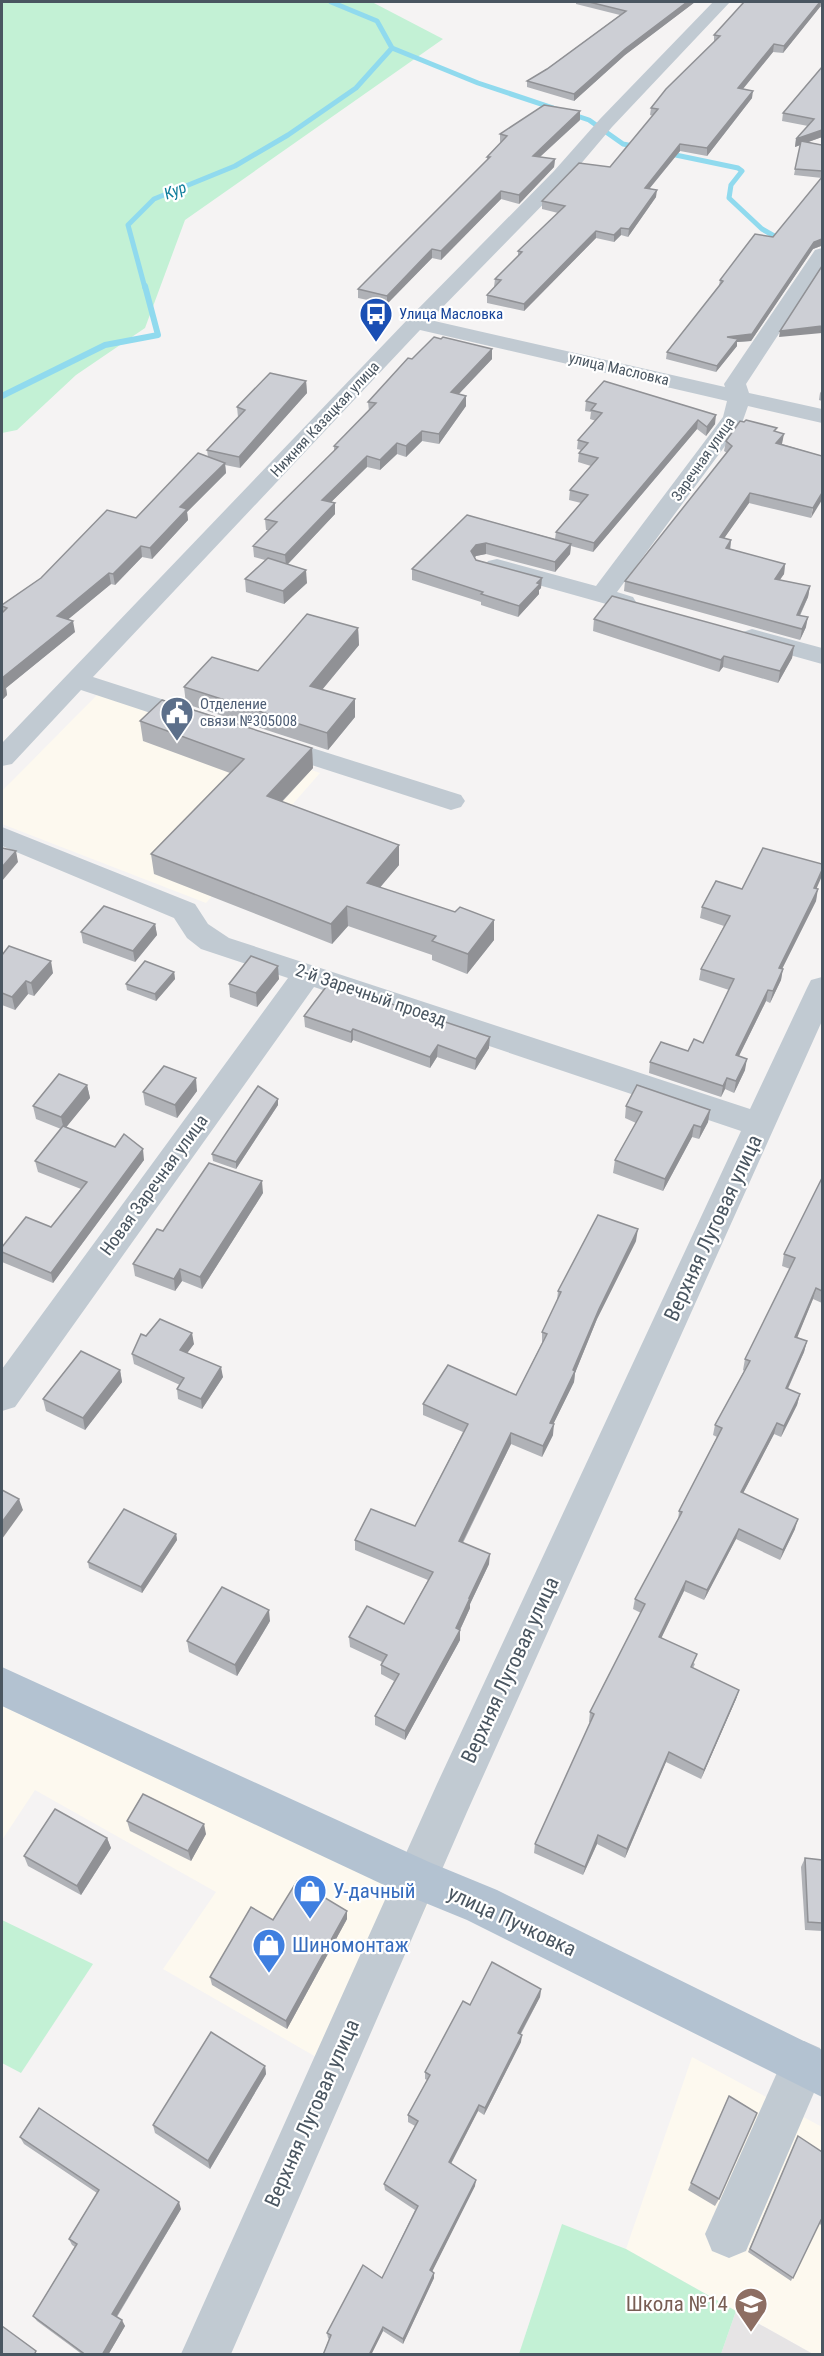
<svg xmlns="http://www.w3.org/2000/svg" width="824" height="2356" font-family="'Roboto Condensed',sans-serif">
<rect width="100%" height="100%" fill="#f5f3f3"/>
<g fill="#fdf9ef">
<polygon points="98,694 320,773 206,903 2,824 2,791"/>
<polygon points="2,1706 430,1900 344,2073 163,1969 216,1892 35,1790 2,1840"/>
<polygon points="692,2057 822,2127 822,2354 813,2354 626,2249"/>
</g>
<polygon fill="#e6e4e5" points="736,2311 813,2354 721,2354"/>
<g fill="#c3f1d5">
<polygon points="2,2 372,2 443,39 185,220 145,328 76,375 17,430 2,433"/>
<polygon points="2,1920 93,1964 21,2073 2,2063"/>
<polygon points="562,2224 626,2249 736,2311 721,2354 519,2354"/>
</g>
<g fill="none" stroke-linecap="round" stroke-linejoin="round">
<g stroke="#90daee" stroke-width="5">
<polyline points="392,48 478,83 589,120 623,144 638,147"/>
<polyline points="666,153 738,168 742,171 731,185 729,198 762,229 783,241"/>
<polyline points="145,288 128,225 154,199 235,166 288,135 356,88 392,48 377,21 331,2"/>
</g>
<polyline stroke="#90daee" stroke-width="6" points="2,396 105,345 158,335 145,286"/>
<g fill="#c1cad2" fill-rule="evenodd">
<polygon points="713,2 730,2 612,127 568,179 430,320 725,387 724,384 815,250 822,248 822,268 746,384 749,393 822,409 822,423 748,406 742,423 617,592 633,597 636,602 633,607 624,609 488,571 485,566 488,561 497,559 596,586 723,417 727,401 420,330 93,677 208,714 212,720 208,726 199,728 190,726 81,690 12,764 2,766 2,743 408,319 554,171 600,119"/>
<polygon points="752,629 822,648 822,664 743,642 739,637 743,632"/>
<polygon points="271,735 461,795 465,801 461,807 451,810 262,749 258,743 262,737"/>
<polygon points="2,827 195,904 208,924 229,938 750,1109 807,988 811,980 822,977 822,1021 467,1812 231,2354 181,2354 437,1784 741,1131 314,987 15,1407 2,1411 2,1369 288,978 201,949 187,938 174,918 2,846"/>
<polygon points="804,2041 820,2048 822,2054 822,2074 746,2251 729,2258 712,2251 705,2234 788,2048"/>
</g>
<polygon fill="#b3c2d1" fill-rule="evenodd" points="2,1667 429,1862 497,1890 822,2050 822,2097 467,1920 401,1893 2,1706"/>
</g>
<g fill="#b0b2b7">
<polygon points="576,2 695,2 625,55 574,101 527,87 527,81 547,69 620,15 576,4"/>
<polygon points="744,2 822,2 822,7 820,7 783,53 773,52 743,89 752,98 707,156 680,151 650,188 656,197 628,237 621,235 614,242 596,238 524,311 487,303 487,295 495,287 494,287 495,279 518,256 518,251 558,213 542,209 542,201 610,167 653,116 650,115 651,108 714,42 714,35"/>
<polygon points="822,67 822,137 808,142 822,145 822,247 821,246 813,249 751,341 737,342 737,346 716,372 666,359 667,352 719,286 720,280 773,237 822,178 794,175 800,145 795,147 796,139 808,126 782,121 783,113"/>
<polygon points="580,120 540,157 555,159 554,167 519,204 501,199 441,260 432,258 387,304 358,298 358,289 487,160 487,157 501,142 500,142 500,134"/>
<polygon points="412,359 492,359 459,394 466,406 439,444 422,441 406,457 397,454 380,470 367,467 331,502 335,514 288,564 307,583 284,604 246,592 245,579 265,560 254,557 253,546 268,530 266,530 265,519 334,451 334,446 369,411 368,402"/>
<polygon points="306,381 307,393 240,468 225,465 226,473 187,512 188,520 152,559 142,557 115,585 111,584 68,619 75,632 6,688 7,695 2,700 2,605 136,518 208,457 207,450 238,417 237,407"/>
<polygon points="604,381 715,424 706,436 697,429 593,552 571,546 570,554 555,572 486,554 476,556 474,557 476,560 541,588 539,590 539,594 518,617 481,605 481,602 412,580 412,569 467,515 555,539 556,532 581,503 569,500 570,490 591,466 578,462 579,453 581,450 577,449 578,440 596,421 590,419 591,412 585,411 586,401"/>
<polygon points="822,390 822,401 819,400 820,393"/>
<polygon points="776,432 782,444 822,456 811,518 749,503 724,538 731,540 730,549 785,564 784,574 779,580 810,586 808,597 800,616 806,627 800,640 624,591 625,581 727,453 724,451 726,441"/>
<polygon points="594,619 794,646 792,658 778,683 723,667 719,672 593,631"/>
<polygon points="358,628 359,645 322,690 355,717 328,750 186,704 184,687 258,671"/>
<polygon points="140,721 312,748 313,768 282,802 399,865 380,887 494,940 467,974 432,960 432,955 348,926 332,944 154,874 151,854 230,773 143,741"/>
<polygon points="742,889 817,889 816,901 782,969 781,980 770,1003 766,1001 739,1056 745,1070 734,1093 725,1089 721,1097 649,1073 650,1062 688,1051 703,1043 729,990 699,980 701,969 724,926 700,918 702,907"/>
<polygon points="155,924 157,935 135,962 83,943 81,932"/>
<polygon points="2,955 53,973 34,996 28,994 15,1010 2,1005"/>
<polygon points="174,972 175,979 156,1001 127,990 126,984"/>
<polygon points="279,979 257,1007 230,997 229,984"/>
<polygon points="304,1016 489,1048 475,1070 437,1057 430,1068 353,1040 351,1043 305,1027"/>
<polygon points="87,1085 90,1098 66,1127 144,1160 53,1283 2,1262 2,1247 51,1227 81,1189 38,1172 35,1161 61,1129 36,1119 33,1106"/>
<polygon points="197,1091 177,1118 145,1105 143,1092"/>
<polygon points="278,1099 278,1105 236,1169 213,1161 212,1154"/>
<polygon points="626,1106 710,1110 708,1122 699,1139 692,1137 663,1191 613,1173 615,1160 636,1123 625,1118"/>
<polygon points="822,1178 822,1303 813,1299 797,1337 807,1341 804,1352 788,1389 800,1394 797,1405 781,1437 774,1434 743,1493 795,1529 780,1560 736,1539 704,1600 684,1591 661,1638 695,1664 693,1668 739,1690 736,1699 701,1779 666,1762 625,1858 597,1844 583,1875 534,1853 535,1844 591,1723 589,1722 590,1712 641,1613 633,1609 635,1599 678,1521 679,1511 717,1437 713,1435 715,1425 744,1371 743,1370 745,1359 790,1269 782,1266 784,1254"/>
<polygon points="263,1193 202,1289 182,1281 175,1291 135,1276 133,1264 163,1231"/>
<polygon points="636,1241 597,1319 575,1373 574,1382 553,1424 553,1435 542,1457 511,1444 463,1543 489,1564 470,1604 470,1608 460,1630 460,1640 405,1740 375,1725 375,1716 394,1681 381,1674 381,1665 382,1662 350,1647 349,1637 404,1624 428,1580 355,1550 355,1540 415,1526 463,1432 423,1415 423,1404 516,1395 542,1343 542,1332 557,1301 558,1291"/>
<polygon points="146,1336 194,1344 187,1353 223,1377 202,1409 178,1399 177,1389 180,1385 134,1364 132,1354"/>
<polygon points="120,1370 122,1382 85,1430 46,1411 43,1399"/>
<polygon points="176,1534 177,1540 142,1593 89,1568 88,1562"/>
<polygon points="270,1621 237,1676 189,1652 187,1641"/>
<polygon points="127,1821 206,1834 191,1861 130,1831"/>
<polygon points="107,1838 111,1848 81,1895 28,1866 24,1856"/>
<polygon points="805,1858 822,1860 822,1931 805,1930 801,1867"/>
<polygon points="347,1919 287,2029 212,1985 210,1977 273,1920"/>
<polygon points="541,1989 540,1997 521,2034 521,2042 484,2115 478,2111 451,2164 475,2186 432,2271 434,2278 403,2344 383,2331 371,2355 323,2355 329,2339 328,2338 327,2333 382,2278 415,2210 385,2190 384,2184 415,2126 408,2122 408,2115 427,2080 425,2079 425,2072 470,2005"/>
<polygon points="265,2066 266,2074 210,2169 155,2133 153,2125"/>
<polygon points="729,2096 719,2199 715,2206 688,2190"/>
<polygon points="798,2136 822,2152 822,2226 819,2223 791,2281 748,2252"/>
<polygon points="20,2137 181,2209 117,2317 125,2326 108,2355 83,2355 37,2321 33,2316 75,2247 72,2245 69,2239 97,2193 24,2144"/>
</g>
<g fill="#909195">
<polygon points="687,2 695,2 625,55 574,101 574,94 625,49"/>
<polygon points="820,2 821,2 820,7 783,53 784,46"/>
<polygon points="774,44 773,52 737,96 738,88"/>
<polygon points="753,91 752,98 707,156 707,148"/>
<polygon points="580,111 580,120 532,164 533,156"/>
<polygon points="822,130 822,137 795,147 796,139"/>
<polygon points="680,144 680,151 644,195 645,188"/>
<polygon points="555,159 554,167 519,204 519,195"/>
<polygon points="657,190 656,197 628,237 629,229"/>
<polygon points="501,191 501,199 441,260 441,251"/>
<polygon points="621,228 621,235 614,242 614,235"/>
<polygon points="596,231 596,238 524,311 524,304"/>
<polygon points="822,239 821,246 813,249 751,341 737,342 737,346 716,372 717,366 727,337 814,242"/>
<polygon points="432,249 432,258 387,304 387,296"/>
<polygon points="822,326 822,333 779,337 780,331"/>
<polygon points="492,349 492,359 451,402 451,392"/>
<polygon points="306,381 307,393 240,468 239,457"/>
<polygon points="466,396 466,406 439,444 439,434"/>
<polygon points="716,415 715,424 706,436 707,427"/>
<polygon points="698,420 697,429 593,552 594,543"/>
<polygon points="422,431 422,441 406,457 406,446"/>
<polygon points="784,434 782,444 776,443"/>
<polygon points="397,443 397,454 380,470 380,460"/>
<polygon points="367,456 367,467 322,511 322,500"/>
<polygon points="225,463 226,473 187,512 188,520 152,559 150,548 180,507"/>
<polygon points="750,493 749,503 718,547 720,537"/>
<polygon points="822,493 822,500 811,518 813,508"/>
<polygon points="335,503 335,514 286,566 285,555"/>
<polygon points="731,540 730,550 726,548"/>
<polygon points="486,543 486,554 476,556 471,562 471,551 476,545"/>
<polygon points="571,544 570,554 555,572 555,562"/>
<polygon points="141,546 142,557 115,585 113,574"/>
<polygon points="785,564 784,574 773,590 775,579"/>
<polygon points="306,570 307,583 284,604 283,591"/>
<polygon points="109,573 111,584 59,627 57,616"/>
<polygon points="542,578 541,588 539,590 539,594 518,617 519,606"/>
<polygon points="810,586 808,597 795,625 797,615"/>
<polygon points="808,617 806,627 800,640 802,629"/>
<polygon points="73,621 75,632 6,688 7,695 2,700 2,678"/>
<polygon points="358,628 359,645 311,703 310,686"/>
<polygon points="794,646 792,658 778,683 780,671"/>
<polygon points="724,656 723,667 719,672 721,660"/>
<polygon points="355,699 355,717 328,750 327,733"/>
<polygon points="312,748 313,768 268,816 267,796"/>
<polygon points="399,845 399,865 367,903 367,883"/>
<polygon points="16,851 18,862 2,881 2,867"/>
<polygon points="822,870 822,876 812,899 814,888"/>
<polygon points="818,889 816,901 777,979 779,968"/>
<polygon points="347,906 348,926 332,944 331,924"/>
<polygon points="494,920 494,940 467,974 468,954"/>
<polygon points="155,924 157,935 135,962 133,951"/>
<polygon points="51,961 53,973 34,996 31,983"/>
<polygon points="278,966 279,979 257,1007 256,993"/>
<polygon points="783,969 781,980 770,1003 773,991"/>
<polygon points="174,972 175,979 156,1001 155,994"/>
<polygon points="26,981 28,994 15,1010 12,997"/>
<polygon points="768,990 766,1001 734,1066 736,1055"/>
<polygon points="353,1029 353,1040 351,1043 351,1032"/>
<polygon points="490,1037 489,1048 475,1070 476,1059"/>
<polygon points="438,1045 437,1057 430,1068 430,1057"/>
<polygon points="747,1059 745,1070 734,1093 736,1081"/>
<polygon points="196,1078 197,1091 177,1118 175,1105"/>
<polygon points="727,1078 725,1089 721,1097 723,1086"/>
<polygon points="87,1085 90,1098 64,1130 61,1117"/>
<polygon points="278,1099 278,1105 236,1169 236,1162"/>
<polygon points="710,1110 708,1122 699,1139 701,1127"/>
<polygon points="694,1125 692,1137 663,1191 665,1179"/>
<polygon points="143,1149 144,1160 53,1283 51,1273"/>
<polygon points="262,1181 263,1193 202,1289 200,1277"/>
<polygon points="638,1229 636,1241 597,1319 575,1373 574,1382 549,1433 550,1423 599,1309"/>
<polygon points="180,1269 182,1281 175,1291 174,1279"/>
<polygon points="816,1288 813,1299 793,1348 795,1337"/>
<polygon points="192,1333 194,1344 182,1360 180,1350"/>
<polygon points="807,1341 804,1352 783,1399 786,1388"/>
<polygon points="221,1367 223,1377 202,1409 201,1399"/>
<polygon points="120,1370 122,1382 85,1430 83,1418"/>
<polygon points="800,1394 797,1405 781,1437 784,1426"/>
<polygon points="777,1423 774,1434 738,1503 741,1492"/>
<polygon points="554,1424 553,1435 542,1457 543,1446"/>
<polygon points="511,1433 511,1444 458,1551 459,1541"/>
<polygon points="19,1499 23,1510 2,1539 2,1522"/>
<polygon points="798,1519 795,1529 780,1560 783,1550"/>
<polygon points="739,1529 736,1539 704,1600 707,1590"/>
<polygon points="176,1534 177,1540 142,1593 141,1587"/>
<polygon points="490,1554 489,1564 470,1604 470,1608 458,1634 460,1630 460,1640 405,1740 405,1731 456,1628 469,1598"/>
<polygon points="686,1581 684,1591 657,1647 659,1637"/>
<polygon points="269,1610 270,1621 237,1676 235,1665"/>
<polygon points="739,1690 736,1699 701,1779 704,1770"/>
<polygon points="669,1752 666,1762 625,1858 627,1849"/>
<polygon points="204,1824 206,1834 191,1861 188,1851"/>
<polygon points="598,1835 597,1844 583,1875 585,1867"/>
<polygon points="107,1838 111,1848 81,1895 77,1886"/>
<polygon points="347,1911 347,1919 287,2029 286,2021"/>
<polygon points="541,1989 540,1997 517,2040 518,2033"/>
<polygon points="522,2035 521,2042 484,2115 485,2108"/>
<polygon points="265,2066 266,2074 210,2169 208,2161"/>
<polygon points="479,2105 478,2111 448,2169 449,2162"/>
<polygon points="476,2180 475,2186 430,2276 430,2270"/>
<polygon points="179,2202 181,2209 115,2319 112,2314"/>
<polygon points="434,2273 434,2278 403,2344 403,2339"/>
<polygon points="122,2320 125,2326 108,2355 102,2355"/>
<polygon points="383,2327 383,2331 371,2355 369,2355"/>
</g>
<g fill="#cdcfd5" stroke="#909195" stroke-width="1.5">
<polygon points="589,2 687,2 625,49 574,94 527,81 547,69 626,11"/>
<polygon points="744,2 820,2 784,46 774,44 738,88 753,91 707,148 680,144 645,188 657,190 629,229 621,228 614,235 596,231 524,304 487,295 501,280 495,279 522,252 518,251 565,206 542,201 579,163 610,167 658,109 651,108 666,89 720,36 714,35"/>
<polygon points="822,67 822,130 796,139 814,119 783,113"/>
<polygon points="544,105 580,111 533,156 555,159 519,195 501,191 441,251 432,249 387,296 358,289 490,157 487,157 507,136 500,134"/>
<polygon points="801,141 822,145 822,171 795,169"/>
<polygon points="822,177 822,239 814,242 752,334 727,337 738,339 717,366 667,352 723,281 720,280 755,234 773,237"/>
<polygon points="822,266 822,326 780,331"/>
<polygon points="434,337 441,339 443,337 492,349 451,392 466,396 439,434 422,431 406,446 397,443 380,460 367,456 322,500 335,503 285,555 253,546 277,522 265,519 338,447 334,446 376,403 368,402 408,358 412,359"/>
<polygon points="270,373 306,381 239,457 207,450 245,410 237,407"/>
<polygon points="604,381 716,415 707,427 698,420 594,543 556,532 588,495 570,490 598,458 579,453 588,443 578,440 602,413 591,410 596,404 586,401"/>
<polygon points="746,420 777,428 774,431 784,434 776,443 822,456 822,493 813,508 750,493 720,537 731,540 726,548 785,564 775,579 810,586 797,615 808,617 802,629 625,581 732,446 726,441 740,421 744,422"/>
<polygon points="198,453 225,463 180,507 187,509 150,548 141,546 113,574 109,573 57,616 73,621 2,678 2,613 7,608 2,606 2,605 41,578 107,510 136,518"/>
<polygon points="467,515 571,544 555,562 486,543 476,545 471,551 476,560 542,578 537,583 540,584 519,606 481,594 483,592 412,569"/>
<polygon points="268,558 306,570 283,591 245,579"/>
<polygon points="612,596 794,646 780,671 724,656 721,660 594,619"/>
<polygon points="307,614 358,628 310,686 355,699 327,733 184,687 212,657 258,671"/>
<polygon points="162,700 312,748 267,796 399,845 367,883 455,912 460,907 494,920 468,954 432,941 436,936 347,906 331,924 151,854 244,759 140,721"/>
<polygon points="2,848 16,851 2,867"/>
<polygon points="763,848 822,864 822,870 814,888 818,889 779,968 783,969 773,991 768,990 736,1055 747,1059 736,1081 727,1078 723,1086 650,1062 661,1042 688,1051 694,1039 703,1043 734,979 701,969 730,916 702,907 716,881 742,889"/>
<polygon points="104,906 155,924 133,951 81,932"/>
<polygon points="9,946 51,961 31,983 26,981 12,997 2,993 2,955"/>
<polygon points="251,956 278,966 256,993 229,984"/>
<polygon points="145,961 174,972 155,994 126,984"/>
<polygon points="329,983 490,1037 476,1059 438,1045 430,1057 353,1029 351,1032 304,1016"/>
<polygon points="164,1066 196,1078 175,1105 143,1092"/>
<polygon points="59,1074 87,1085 61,1117 33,1106"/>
<polygon points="637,1085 710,1110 701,1127 694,1125 665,1179 615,1160 642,1112 626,1106"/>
<polygon points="258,1086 278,1099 236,1162 212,1154"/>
<polygon points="63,1126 115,1147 124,1134 143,1149 51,1273 2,1252 2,1247 26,1217 51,1227 87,1182 35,1161"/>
<polygon points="209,1163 262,1181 200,1277 180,1269 174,1279 133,1264 157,1229 163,1231"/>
<polygon points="822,1178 822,1291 816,1288 795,1337 807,1341 786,1388 800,1394 784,1426 777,1423 741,1492 798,1519 783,1550 739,1529 707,1590 686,1581 659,1637 697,1654 691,1667 739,1690 704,1770 669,1752 627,1849 598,1835 585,1867 535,1844 594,1714 590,1712 645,1604 635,1599 682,1512 679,1511 722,1428 715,1425 750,1361 745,1359 795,1258 784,1254"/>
<polygon points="598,1215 638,1229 599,1309 573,1370 575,1371 550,1423 554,1424 543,1446 511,1433 459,1541 490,1554 469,1598 470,1598 456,1628 460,1630 405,1731 375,1716 399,1674 381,1665 387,1655 349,1637 367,1606 404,1624 433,1572 355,1540 371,1509 415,1526 468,1424 423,1404 448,1365 516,1395 547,1334 542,1332 561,1292 558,1291"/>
<polygon points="160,1319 192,1333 180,1350 221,1367 201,1399 177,1389 184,1378 132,1354 141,1334 146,1336"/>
<polygon points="81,1351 120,1370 83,1418 43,1399"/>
<polygon points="2,1490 19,1499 2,1522"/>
<polygon points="124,1509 176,1534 141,1587 88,1562"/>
<polygon points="222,1587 269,1610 235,1665 187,1641"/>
<polygon points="143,1794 204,1824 188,1851 127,1821"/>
<polygon points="55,1809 107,1838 77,1886 24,1856"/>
<polygon points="805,1858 822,1860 822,1923 808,1922"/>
<polygon points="297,1881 347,1911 286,2021 210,1977 251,1907 273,1920"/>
<polygon points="492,1962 541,1989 518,2033 522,2035 485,2108 479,2105 449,2162 476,2180 430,2270 434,2273 403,2339 383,2327 369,2355 323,2355 331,2335 327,2333 363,2265 382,2278 418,2206 384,2184 418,2121 408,2115 430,2075 425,2072 463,2001 470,2005"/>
<polygon points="211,2032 265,2066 208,2161 153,2125"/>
<polygon points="729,2096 757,2113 719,2199 691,2183"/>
<polygon points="39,2108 179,2202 112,2314 122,2320 102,2355 86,2355 33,2316 77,2244 69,2239 99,2190 20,2137"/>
<polygon points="798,2136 822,2152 822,2221 821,2220 793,2278 750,2249"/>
<polygon points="2,2326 36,2351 34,2355 2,2355"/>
</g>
<defs>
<g id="bus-pin" transform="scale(1.725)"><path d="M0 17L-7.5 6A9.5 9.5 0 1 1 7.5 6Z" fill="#1a4fb4" stroke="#fff"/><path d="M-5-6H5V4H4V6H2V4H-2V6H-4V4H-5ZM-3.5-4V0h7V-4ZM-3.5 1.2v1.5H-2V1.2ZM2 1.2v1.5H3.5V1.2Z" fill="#fff"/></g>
<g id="civic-pin" transform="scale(1.725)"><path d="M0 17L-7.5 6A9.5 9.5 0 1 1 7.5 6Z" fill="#5c6f8a" stroke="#fff"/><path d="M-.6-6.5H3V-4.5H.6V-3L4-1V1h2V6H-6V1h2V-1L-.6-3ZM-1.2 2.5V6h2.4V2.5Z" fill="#fff"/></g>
<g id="shop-pin" transform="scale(1.725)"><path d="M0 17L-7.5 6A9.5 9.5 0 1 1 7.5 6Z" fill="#3f7fe0" stroke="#fff"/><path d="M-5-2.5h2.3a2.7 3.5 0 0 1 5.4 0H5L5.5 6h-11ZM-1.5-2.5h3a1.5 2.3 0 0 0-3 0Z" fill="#fff"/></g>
<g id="school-pin" transform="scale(1.725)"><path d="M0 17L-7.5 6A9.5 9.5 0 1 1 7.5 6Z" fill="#8d6e63" stroke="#fff"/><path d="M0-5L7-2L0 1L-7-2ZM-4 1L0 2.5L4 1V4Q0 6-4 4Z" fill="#fff"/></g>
</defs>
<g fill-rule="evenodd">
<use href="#bus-pin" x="376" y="314"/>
<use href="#civic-pin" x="177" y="713"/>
<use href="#shop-pin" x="310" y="1891"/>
<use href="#shop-pin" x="269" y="1945"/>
<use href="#school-pin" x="751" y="2304"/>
</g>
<g text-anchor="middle" stroke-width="4.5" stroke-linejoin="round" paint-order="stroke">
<g font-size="15" fill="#164399" stroke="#fff" text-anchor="start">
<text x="399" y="319">Улица Масловка</text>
</g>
<g font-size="15" fill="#4a5661" stroke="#fff">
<text transform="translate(619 369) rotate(13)" y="5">улица Масловка</text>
<text transform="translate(325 419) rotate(-47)" y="5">Нижняя Казацкая улица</text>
<text transform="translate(703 459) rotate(-55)" y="5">Заречная улица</text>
</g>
<g font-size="15" fill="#4e5e75" stroke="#fff" text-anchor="start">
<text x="200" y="709">Отделение<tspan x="200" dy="17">связи №305008</tspan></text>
</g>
<g font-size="16" font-style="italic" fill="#0c7c9b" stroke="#fff">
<text transform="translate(175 190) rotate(-22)" y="6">Кур</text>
</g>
<g font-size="18" fill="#4a5661" stroke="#fff">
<text transform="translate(371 995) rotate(19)" y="6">2-й Заречный проезд</text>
<text transform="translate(154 1185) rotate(-54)" y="6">Новая Заречная улица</text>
</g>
<g font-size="21" fill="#4a5661" stroke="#fff">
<text transform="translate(713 1228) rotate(-65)" y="7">Верхняя Луговая улица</text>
<text transform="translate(510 1670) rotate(-65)" y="7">Верхняя Луговая улица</text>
<text transform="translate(512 1921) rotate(25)" y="7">улица Пучковка</text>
<text transform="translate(312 2113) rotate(-66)" y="7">Верхняя Луговая улица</text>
</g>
<g font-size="21" fill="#366cbe" stroke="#fff" text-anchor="start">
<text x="333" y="1898">У-дачный</text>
<text x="292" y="1952">Шиномонтаж</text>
</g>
<g font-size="21" fill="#785e54" stroke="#fff" text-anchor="end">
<text x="728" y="2311">Школа №14</text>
</g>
</g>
<rect width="824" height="2356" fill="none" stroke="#4a5661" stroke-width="6"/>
</svg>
